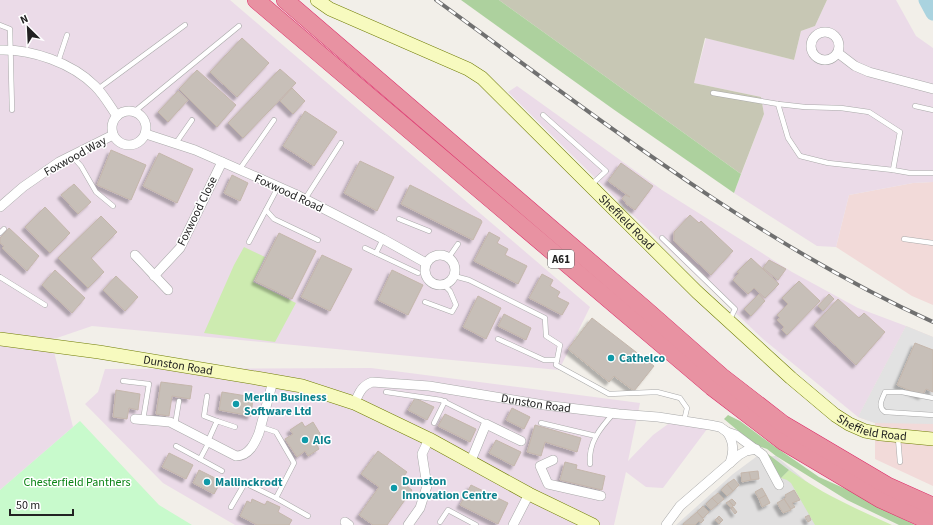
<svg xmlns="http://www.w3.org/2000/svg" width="933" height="525" font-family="'Source Sans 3',sans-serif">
<defs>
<filter id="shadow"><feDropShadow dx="-3.5" dy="3.5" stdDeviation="1" flood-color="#0004"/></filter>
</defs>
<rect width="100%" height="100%" fill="#f2efe9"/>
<polygon fill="#e0dfdf" points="776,456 837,507 836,525 676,525 733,474 756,457"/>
<g fill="#f2dad9">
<polygon points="933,182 933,305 912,296 836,247 849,195 913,183"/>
<polygon points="906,326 933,337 933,486 875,459 875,423 858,417"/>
</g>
<g fill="#ebdbe8">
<polygon points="0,0 230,0 590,307 559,370 92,326 51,340 73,427 0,490"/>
<polygon points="827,0 896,0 916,36 933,48 933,182 913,183 849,195 836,247 817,246 734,193 764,114 761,97 694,83 706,38 794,60 801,31 815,26"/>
<polygon points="517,86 662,190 792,272 858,308 906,326 858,417 763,339 636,218 508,92"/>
<polygon points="371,368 640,403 628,461 653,435 675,419 710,425 663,488 646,487 626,472 614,525 235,525 163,483 85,404 98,392 105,369"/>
</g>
<polygon fill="#c7c7b4" points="499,0 827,0 815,26 801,31 794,60 705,38 694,83 761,97 764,114 741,174"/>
<g fill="#cdebb0">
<polygon points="244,247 265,257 253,282 296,303 275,342 204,333 234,265"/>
<path d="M789,470C821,493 856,509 892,525H815L791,483L787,480L781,478Z"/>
</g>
<g fill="#add19e">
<polygon points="461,0 499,0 741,174 734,193 613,109"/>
<polygon points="728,415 740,421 774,446 819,477 877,503 877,506 915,525 899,525 847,500 776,456 767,449 755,445 724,419"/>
<polygon points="764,452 768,454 789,470 781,478"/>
</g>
<polygon fill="#c8facc" points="80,421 159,505 192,525 0,525 0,490"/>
<polygon fill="#e2e2e2" points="906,326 933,337 933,350 915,343 897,385 926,389 933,392 933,424 875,423 858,417"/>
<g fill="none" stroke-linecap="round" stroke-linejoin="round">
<polyline stroke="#aad3df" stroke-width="15" points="926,0 933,13"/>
</g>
<g fill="#c7bfb8" stroke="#c4b6ab" filter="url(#shadow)">
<polygon points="242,38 269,63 237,97 210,72"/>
<polygon points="280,69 296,83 243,138 228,123"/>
<polygon points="197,70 236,105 217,127 179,89"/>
<polygon points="292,88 305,101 293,114 280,101"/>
<polygon points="178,91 188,100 168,122 158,112"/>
<polygon points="305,111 337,132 314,166 283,146"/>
<polygon points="111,150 146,165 131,200 97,185"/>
<polygon points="159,153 193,169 177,203 143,186"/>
<polygon points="360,161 394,177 377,211 344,193"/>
<polygon points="621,163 653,186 635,210 625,203 626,202 622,199 625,195 630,197 608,181"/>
<polygon points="232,175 248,183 240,201 224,193"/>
<polygon points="74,184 91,202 78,214 61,195"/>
<polygon points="410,185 481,220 482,222 473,240 401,204"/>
<polygon points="45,207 70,233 50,253 25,227"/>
<polygon points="690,215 699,223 701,221 733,251 711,275 674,241 674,232"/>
<polygon points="101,216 117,232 91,258 104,272 88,288 58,258"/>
<polygon points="9,228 39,256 27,271 2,248 4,246 0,243 0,238"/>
<polygon points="489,232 500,238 497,243 508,249 505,255 527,266 518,284 474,261"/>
<polygon points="279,233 316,251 292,299 255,281"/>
<polygon points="322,255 352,269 330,311 301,297"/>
<polygon points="751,258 779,284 765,298 754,288 748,294 733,280 739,273 737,272"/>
<polygon points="769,260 786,269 778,280 763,268"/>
<polygon points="55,270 85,298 72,313 42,285"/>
<polygon points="392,270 423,285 408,315 378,300"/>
<polygon points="542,274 553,280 550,286 560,292 557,297 569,303 562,315 529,298"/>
<polygon points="116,276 138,297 125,311 103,290"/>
<polygon points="799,281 820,301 787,335 782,330 784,327 777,320 780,318 777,315 788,304 782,298"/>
<polygon points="759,294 765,301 751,316 744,309"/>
<polygon points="829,294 834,299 823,311 818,306"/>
<polygon points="478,296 501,308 486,339 463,327"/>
<polygon points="838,299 859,318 864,313 885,332 856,365 814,325"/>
<polygon points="504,314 531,328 526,340 498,326"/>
<polygon points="592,318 654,366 634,391 614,376 609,382 568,349"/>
<polygon points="915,343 933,350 933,392 926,389 922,396 897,385"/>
<polygon points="161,382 192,386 190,399 172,396 169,416 156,414"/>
<polygon points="116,390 140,394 138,410 129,408 127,419 113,417"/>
<polygon points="222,392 253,397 251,416 219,410"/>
<polygon points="415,398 434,407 427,420 408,410"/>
<polygon points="512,408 530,417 524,429 506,420"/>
<polygon points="445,414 476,429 470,442 438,426"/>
<polygon points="302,422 305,427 313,422 324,440 317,445 319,449 308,456 305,451 297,457 285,439 293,434 290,430"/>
<polygon points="535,425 581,438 577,452 545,442 541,456 527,452"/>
<polygon points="496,440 521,452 514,466 489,453"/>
<polygon points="378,451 407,472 404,476 409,479 409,483 407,486 412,490 387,525 373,525 359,515 379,487 361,474"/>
<polygon points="169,453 193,465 186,479 162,467"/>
<polygon points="565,462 577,465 576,469 605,476 602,490 560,480"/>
<polygon points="199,470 221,481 214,494 193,483"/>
<polygon points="758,471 759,479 751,480 749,472"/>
<polygon points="749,472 751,480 742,482 741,473"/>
<polygon points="734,479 739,485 733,491 727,484"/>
<polygon points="727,484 733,491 727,496 721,490"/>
<polygon points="471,485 508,503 498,524 460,505"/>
<polygon points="762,488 766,495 759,499 755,492"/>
<polygon points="794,490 800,500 792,503 795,507 791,509 784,499 786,497 785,495"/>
<polygon points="718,493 724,499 718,504 712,498"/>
<polygon points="766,495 770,503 762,507 759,499"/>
<polygon points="712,498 718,504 711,510 706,504"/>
<polygon points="252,499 265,505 267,501 280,507 278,512 292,520 289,525 257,525 240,516 247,501 251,503"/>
<polygon points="732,499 736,503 734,506 729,501"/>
<polygon points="784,499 791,510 783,513 777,503"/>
<polygon points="729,501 733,506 731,508 726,503"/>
<polygon points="703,506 709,512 703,518 697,512"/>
<polygon points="733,507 737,512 735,514 731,509"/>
<polygon points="697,512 704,520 701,523 699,521 695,525 684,525 683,524"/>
<polygon points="809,515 811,520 808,522 805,517"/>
<polygon points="719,516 723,520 721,522 717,518"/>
<polygon points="717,518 721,522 719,524 715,520"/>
</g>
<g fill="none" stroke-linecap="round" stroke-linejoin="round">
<g stroke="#a9a9a9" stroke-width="5.5">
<g id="lane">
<polyline points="0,25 10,29 12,110"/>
<polyline points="58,62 67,35"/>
<polyline points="98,89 185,25"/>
<polyline points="713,93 778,104 805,107 841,108 869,112 900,132 893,170 910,173 933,173"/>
<polyline points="778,104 788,138 800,156 828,163 893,170"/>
<polyline points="915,106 933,110"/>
<polyline points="134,112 239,26"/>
<polyline points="543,115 606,171 592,184"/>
<polyline points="176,143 192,120"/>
<polyline points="72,156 81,166 96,192 113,206"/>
<polyline points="239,170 274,120"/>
<polyline points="305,199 341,143"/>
<polyline points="266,210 274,219 318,240"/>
<polyline points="399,219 429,231"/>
<polyline points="0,233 4,229"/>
<polyline points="662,238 735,309 730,319"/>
<polyline points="904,239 933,243"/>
<polyline points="249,242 278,187"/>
<polyline points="365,248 418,273"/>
<polyline points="376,253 383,239"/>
<polyline points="449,257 458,244"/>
<polyline points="454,276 469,280 545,318 546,336 560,345 556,365 609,394 657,392 680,398 687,408 684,421"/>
<polyline points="0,277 45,305"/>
<polyline points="425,302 452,312 456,305 450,291 444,285"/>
<polyline points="498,339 544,360 557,360"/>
<polyline points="123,381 149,384 143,420"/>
<polyline points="386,392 441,400 483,421 486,424"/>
<polyline points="207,396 204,416 217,421"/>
<path d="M933,398L902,392H885C882,400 877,406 885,412L933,415"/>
<polyline points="434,423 445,401"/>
<polyline points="541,423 596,436"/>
<polyline points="175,425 179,401"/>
<polyline points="898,438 900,462"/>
<polyline points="208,441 217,421 235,427"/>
<polyline points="176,446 200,459 209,442"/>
<polyline points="200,459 222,471"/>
<path d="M590,464C588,443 600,428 614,413"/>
<polyline points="276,498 308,516"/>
<polyline points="231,507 245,483 276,498 294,463 276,432 261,427"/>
<polyline points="440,522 448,510 476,525"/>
</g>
</g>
<g stroke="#a9a9a9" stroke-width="10">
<g id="street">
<circle cx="825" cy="46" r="14"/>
<path d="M0,50C32,49 72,63 95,86C104,95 110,106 117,116"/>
<polyline points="838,53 855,66 869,72 933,89"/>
<circle cx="129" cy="128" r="17"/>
<polyline points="146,134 195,150 295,194 383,239 426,263"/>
<polyline points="0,207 23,187 59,162 113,135"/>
<circle cx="440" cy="270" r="15"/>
<polyline points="135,255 168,290"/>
<polyline points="154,276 180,248 222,162"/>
<path id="s1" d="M354,403C360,393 360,387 372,382L429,386L544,405L619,414L658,417L710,425L720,427L727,432L736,435L763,455L779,485"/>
<path d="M135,419L170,422L236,456C249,456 255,443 259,433L273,381"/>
<path d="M727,432C734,442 734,451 730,463"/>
<polyline points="553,460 540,466 548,484 601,496"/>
<polyline points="470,463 486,424 521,441"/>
<polyline points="345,522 349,525"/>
<polyline points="408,525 420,508 427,486 422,454 429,439"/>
<polyline points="513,525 529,494"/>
<polyline points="666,525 680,506 739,455 746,451 756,449"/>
</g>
</g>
<g stroke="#707d05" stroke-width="14">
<g id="secondary">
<path id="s2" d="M317,0L330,9L468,69L482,78L697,292L791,378L835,415L849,424L865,431L881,434L933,439"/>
<path id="s3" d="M0,339L99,352L262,379L302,386L354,403L429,439L529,494L593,525"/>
</g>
</g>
<g stroke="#dc2a67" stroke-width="18">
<g id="highway">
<polyline points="256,0 712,387 784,442 880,499 933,523"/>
<polyline points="285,0 645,309 721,376 783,424 888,486 933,506"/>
</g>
</g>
<use href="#lane" stroke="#fff" stroke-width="4.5"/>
<use href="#street" stroke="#fff" stroke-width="9"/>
<use href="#secondary" stroke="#f7fabf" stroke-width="13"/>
<use href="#highway" stroke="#e892a2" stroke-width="17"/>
<g stroke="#707070" stroke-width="4">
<path id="rail" d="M436,0C596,116 752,240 933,322"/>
</g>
<use href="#rail" stroke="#fff" stroke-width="2.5" stroke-dasharray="8" stroke-linecap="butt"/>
</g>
<g fill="#0f9aa8" stroke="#fff" stroke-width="1.5">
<circle cx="611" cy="358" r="4"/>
<circle cx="236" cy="404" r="4"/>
<circle cx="305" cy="440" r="4"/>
<circle cx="207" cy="482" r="4"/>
<circle cx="394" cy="488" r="4"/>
</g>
<g text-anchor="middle" stroke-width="3" stroke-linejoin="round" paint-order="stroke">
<rect fill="#fff" stroke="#646464" stroke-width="1" x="548" y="250" width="26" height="18" rx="3"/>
<g font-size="11" font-weight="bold" fill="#222">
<text x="561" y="263">A61</text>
</g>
<g font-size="12" fill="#222" stroke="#fff">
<text transform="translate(75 156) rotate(-29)" y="4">Foxwood Way</text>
<text transform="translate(289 193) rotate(25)" y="4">Foxwood Road</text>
<text transform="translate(197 211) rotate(-64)" y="4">Foxwood Close</text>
<text dy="4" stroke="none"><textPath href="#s2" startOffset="387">Sheffield Road</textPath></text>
<text dy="4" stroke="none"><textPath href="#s3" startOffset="180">Dunston Road</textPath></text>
<text dy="4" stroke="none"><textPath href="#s1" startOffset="194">Dunston Road</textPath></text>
<text dy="4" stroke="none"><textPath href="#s2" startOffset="711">Sheffield Road</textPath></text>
</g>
<g font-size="12" font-weight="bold" fill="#0d838f" stroke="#fff" text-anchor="start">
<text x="619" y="362">Cathelco</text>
<text x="244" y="401">Merlin Business<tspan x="244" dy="14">Software Ltd</tspan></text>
<text x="313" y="444">AIG</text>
<text x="402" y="485">Dunston<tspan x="402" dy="14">Innovation Centre</tspan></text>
<text x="215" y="486">Mallinckrodt</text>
</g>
<g font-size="12" fill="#0c8416" stroke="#fff">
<text x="77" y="486">Chesterfield Panthers</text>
</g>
</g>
<g transform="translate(28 28) rotate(336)" stroke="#ffffff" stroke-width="3" paint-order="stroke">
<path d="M0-3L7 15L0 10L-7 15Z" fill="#222222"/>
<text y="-6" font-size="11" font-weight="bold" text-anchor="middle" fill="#222222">N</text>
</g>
<path d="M10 509v6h63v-6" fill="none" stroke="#222222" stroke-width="2"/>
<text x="16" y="509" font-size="12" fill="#222222" stroke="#ffffff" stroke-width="3" paint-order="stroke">50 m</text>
</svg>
